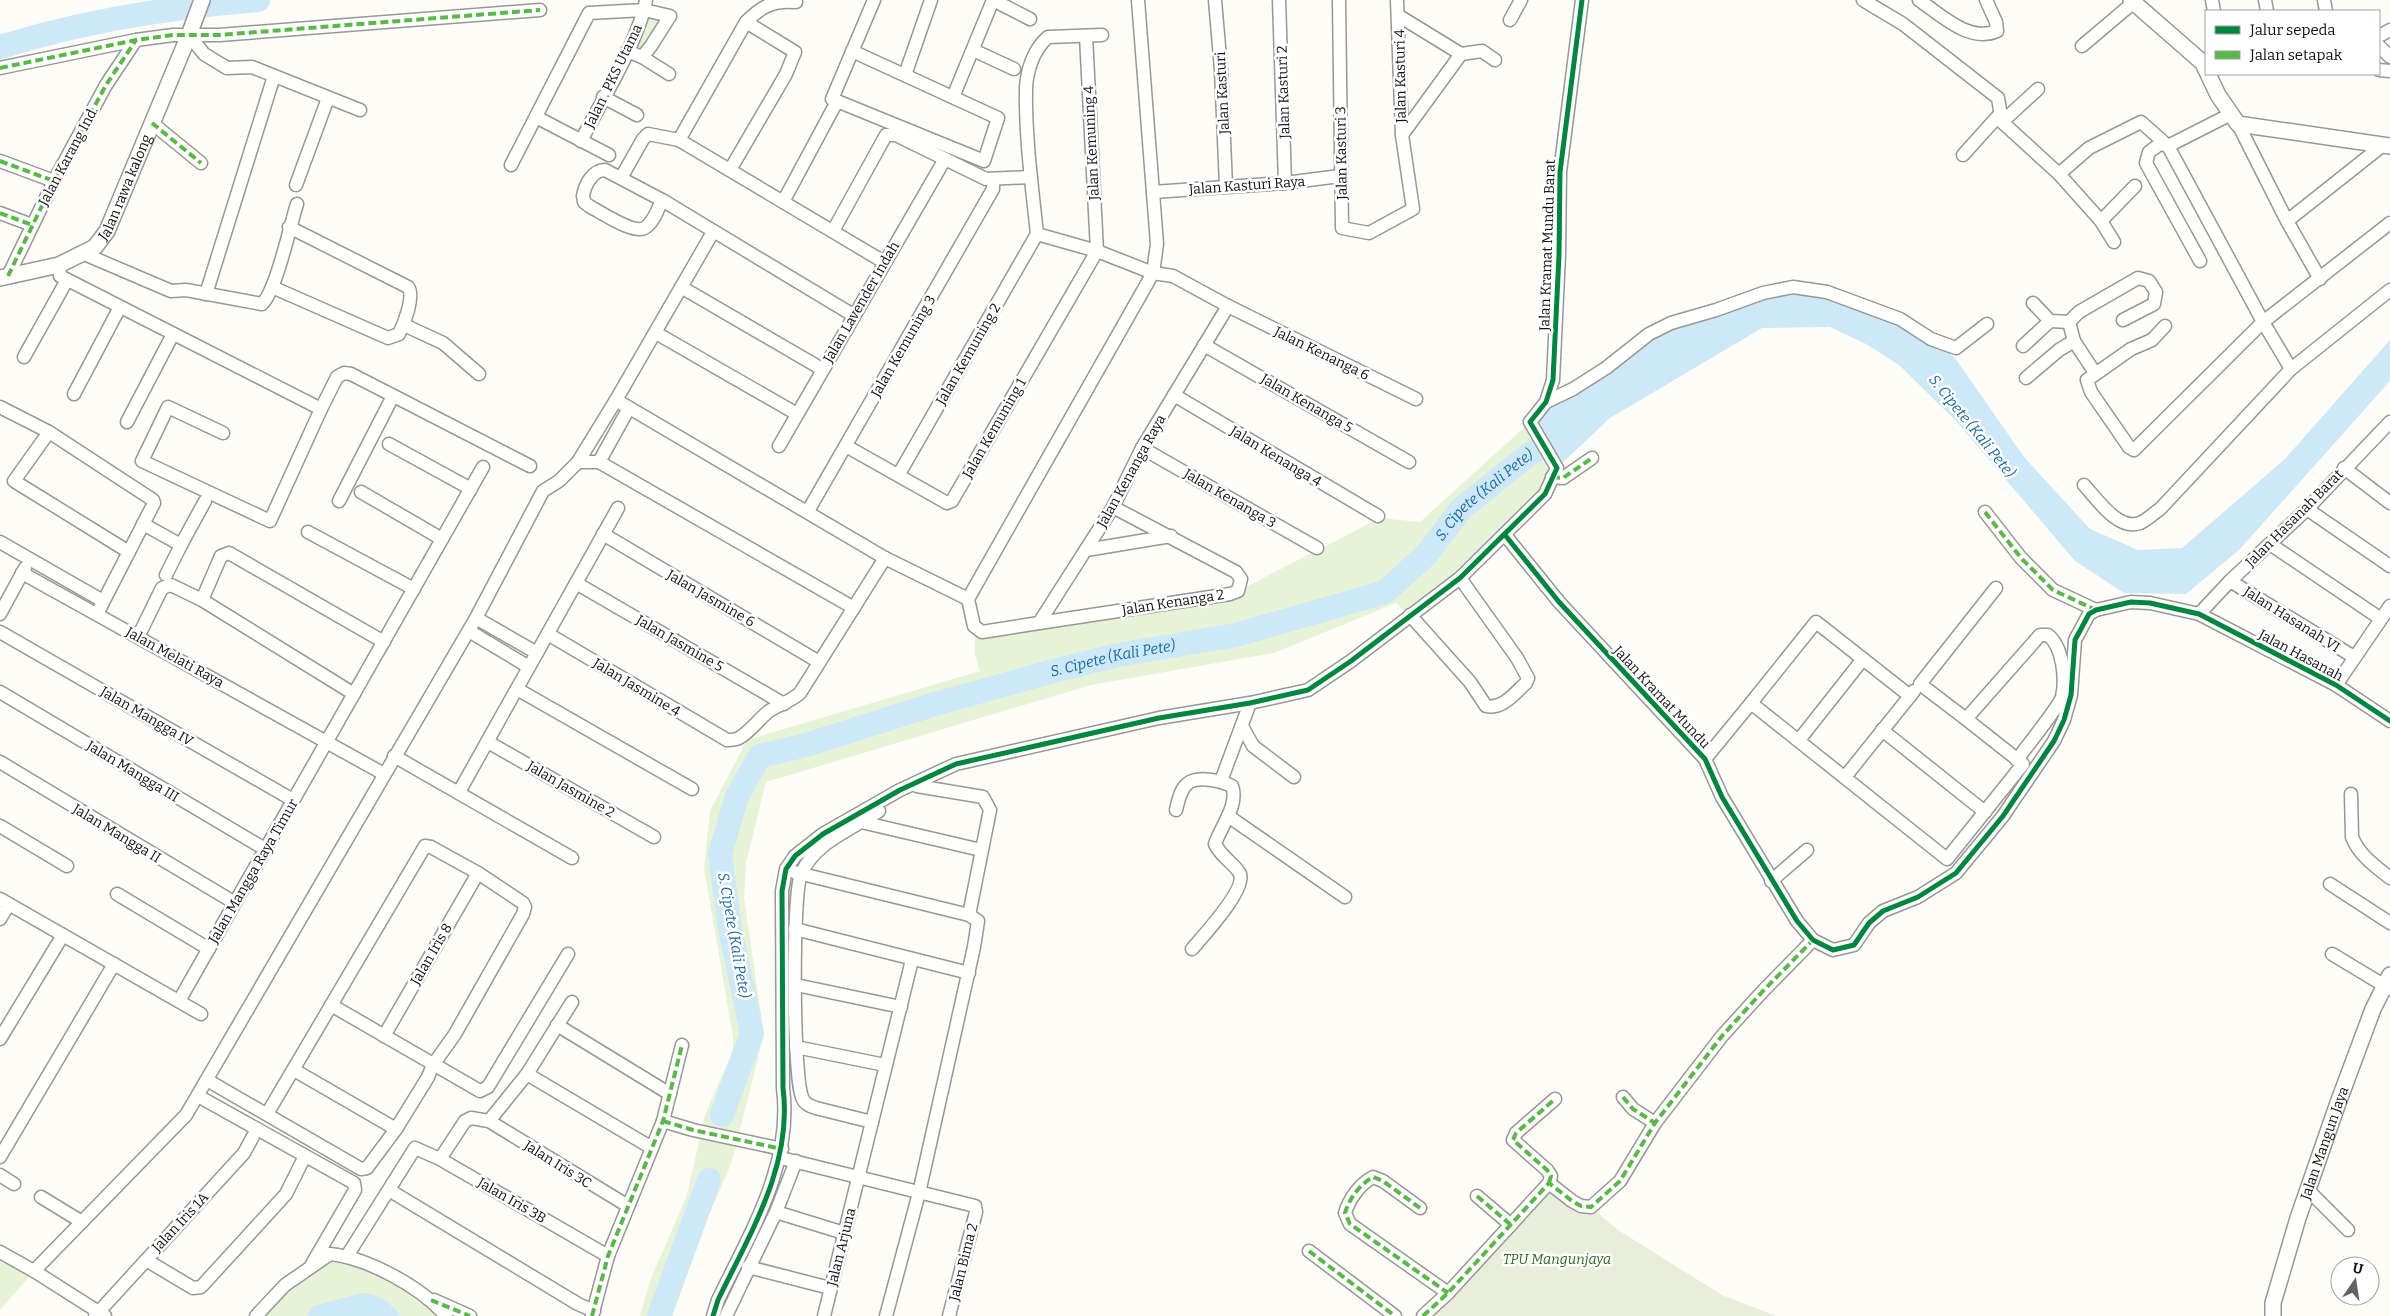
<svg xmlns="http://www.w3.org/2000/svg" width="2390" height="1316" font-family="Bitter,serif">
<rect width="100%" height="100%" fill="#fdfcf7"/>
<g fill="#e7f3d7" fill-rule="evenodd">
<polygon points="644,10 670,16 642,57 632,42"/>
<path d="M1530,422L1557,468L1550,485L1412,618L1396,603L1274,653L1091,685L766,782L746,863L744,898L764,1035L731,1164L709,1215L672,1316H640L650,1281L687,1195L705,1115L733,1050V1037L704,868L710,811L747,740L980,671L975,655L974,626L982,632L1238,591L1380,518L1420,522ZM881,721L806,745L774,753V752Z"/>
<polygon points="0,1252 34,1271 0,1310"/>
<polygon points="347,1256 470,1316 401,1316 392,1305 313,1306 306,1316 256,1316 312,1264"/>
</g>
<polygon fill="#e9eedb" points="1549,1183 1591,1207 1618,1230 1722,1295 1776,1316 1423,1316"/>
<g fill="#cde8f7">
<polygon points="1827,292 1931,339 1955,358 2024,457 2090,529 2138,550 2182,548 2285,459 2390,340 2390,381 2239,550 2186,594 2124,593 2075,561 1957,422 1899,365 1866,344 1830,327 1762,328 1610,418 1557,468 1530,422 1546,402 1649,334 1763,293"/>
<path d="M362,1293C380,1294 390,1302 401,1316H306L313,1306Z"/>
</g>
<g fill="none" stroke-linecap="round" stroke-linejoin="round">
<g stroke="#cde8f7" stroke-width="24">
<path d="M0,47C84,21 171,7 258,0"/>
<path id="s1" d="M722,1115L752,1033L730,929L720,854L737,796L760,756L806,745L935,704L1050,672L1118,655L1236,635L1385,592L1427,554L1461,509L1528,455L1566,432"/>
<polyline points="659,1316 709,1180"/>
</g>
<g stroke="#979795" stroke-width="15">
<g id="minor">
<polyline points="993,0 1030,19"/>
<polyline points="1215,0 1221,70 1226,186"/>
<polyline points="1279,0 1285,183"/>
<polyline points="1339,0 1342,228 1369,233 1413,209 1402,135 1397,0"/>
<polyline points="1863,0 1903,24 1998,98 2002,122 2059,174 2101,221 2114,242"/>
<path d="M1919,0C1941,15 1969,43 1997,31L1996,22L1986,0"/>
<polyline points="2212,0 2214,11"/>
<polyline points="2265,0 2267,11"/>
<polyline points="2324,0 2326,11"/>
<polyline points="1399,16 1461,54 1482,51 1495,60"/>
<polyline points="1510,20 1521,0"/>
<path d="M746,22C762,6 773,0 796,2"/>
<polyline points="189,35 204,54 227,68 252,67 360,110"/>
<polyline points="2379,36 2390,30"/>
<polyline points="2082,46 2134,2"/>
<polyline points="2379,46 2390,57"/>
<polyline points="973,50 1014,69"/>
<polyline points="852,51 998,118 984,161 832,99 874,0"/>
<polyline points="642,57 669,74"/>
<polyline points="0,68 136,40 173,35 219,35 540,10"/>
<polyline points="2379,70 2390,71"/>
<polyline points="905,75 931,0"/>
<polyline points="603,97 637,115"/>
<polyline points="953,97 993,0"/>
<polyline points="2231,114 2168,146 2263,322 2291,369"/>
<polyline points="536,117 609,155"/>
<polyline points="2002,122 2038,89"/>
<polyline points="152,123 201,163"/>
<polyline points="2238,124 2287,221 2320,279"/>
<polyline points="1402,135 1461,54"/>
<polyline points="679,140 746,22 795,52 786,74 730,170"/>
<path d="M581,141C603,98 630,56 644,10L670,16L651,46L642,57L627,51"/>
<polyline points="2168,146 2160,144 2149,152 2146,163 2200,261"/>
<polyline points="1963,155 2000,114"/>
<polyline points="0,161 54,181"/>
<polyline points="511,165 589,13 644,10 646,0"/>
<polyline points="2059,174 2089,148 2141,122 2168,146"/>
<polyline points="621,178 643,139 648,134 679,140 884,262"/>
<polyline points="296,185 328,98"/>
<polyline points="1153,192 1285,183 1340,176"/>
<path d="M662,200C658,209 654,221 646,227C635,236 601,212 589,206L584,202L583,196C585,184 593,170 605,170L662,200L853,315"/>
<polyline points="783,202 834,107"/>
<polyline points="0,213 32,225"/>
<polyline points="2101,221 2135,186"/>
<polyline points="2287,221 2383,145"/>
<polyline points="833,231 886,135 896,135 986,179 1031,177"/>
<polyline points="713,232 616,400 885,558 968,599 1153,273 1157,244 1138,0"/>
<path d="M1037,234C1032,187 1025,135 1026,88C1027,69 1034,49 1048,37L1102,35"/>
<path d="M82,253L171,291L186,290L262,304C276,291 290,226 297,204"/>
<polyline points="59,265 60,276 321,409 270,521 142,461 168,407 223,433"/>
<polyline points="8,276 54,181 106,85 136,40"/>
<path d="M272,287L388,338L399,334C404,324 415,296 408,287L289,227"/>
<polyline points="681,287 822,369"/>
<polyline points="206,294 274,76"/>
<polyline points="2033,303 2050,321 2069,322"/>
<polyline points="1228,306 1416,399"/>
<polyline points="404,325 443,343 479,374"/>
<polyline points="2165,326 2152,340 2131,349 2087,380 2091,392 2129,447 2134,450 2263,322 2390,223"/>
<polyline points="656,333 797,414"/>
<polyline points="2074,341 2069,322 2079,312 2138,278 2149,281 2156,292 2154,304 2123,320"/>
<polyline points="1204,345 1409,462"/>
<polyline points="2023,346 2050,321"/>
<polyline points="24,357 67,280"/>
<polyline points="2026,378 2059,350 2074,341 2095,373"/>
<polyline points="74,394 120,307"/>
<polyline points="1174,395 1378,516"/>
<polyline points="616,400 578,462 599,462 629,408"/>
<polyline points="1546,402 1573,389 1606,368 1649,334 1671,323 1716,310 1763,293 1793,287 1827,292 1900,319 1931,339 1956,348 1987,324"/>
<polyline points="0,407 49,432 153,500 154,503 97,614"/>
<polyline points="321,409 337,377 344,373 351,374 530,466"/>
<polyline points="127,422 173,334"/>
<polyline points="49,432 14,481 129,552"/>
<polyline points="389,444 471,489"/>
<polyline points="779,446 945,159"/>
<polyline points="846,446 947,503 952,501 1097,251 1086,36"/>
<polyline points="1142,448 1317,548"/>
<polyline points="599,462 854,608"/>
<polyline points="2344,468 2390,503"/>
<polyline points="899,474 1037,234"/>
<polyline points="1552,477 1563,478 1592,458"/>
<path d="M2084,485C2097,499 2118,531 2140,523C2147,520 2154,513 2160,509L2291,369L2390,290"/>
<polyline points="361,492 442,539"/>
<polyline points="339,501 393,396"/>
<polyline points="2307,509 2390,566"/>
<polyline points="808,511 993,189 993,180"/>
<polyline points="1985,512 2021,558 2053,590 2096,610"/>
<polyline points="143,524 181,545 205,501"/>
<polyline points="308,532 414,589"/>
<polyline points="603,534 819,662"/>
<polyline points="1505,535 1559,602 1705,759 1722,797 1797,921 1813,940 1833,950 1854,945 1869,923 1883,911 1918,897 1956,873 2003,816 2054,741 2064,720 2071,695 2075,640 2089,614 2096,610 2131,602 2150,603 2199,614 2336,685 2390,721"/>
<polyline points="0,542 103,601"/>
<polyline points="2270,544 2381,619"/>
<polyline points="1086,550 1171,536"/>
<polyline points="22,573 384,774"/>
<polyline points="166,575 181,545"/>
<polyline points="2230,581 2354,657"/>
<polyline points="576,583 784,704"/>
<path d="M1996,588L1920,684L1966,719L2040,635H2048C2063,647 2066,679 2062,697C2059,707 2025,748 2017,760"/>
<polyline points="968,599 974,626 982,632 1039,623 1113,507 1142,448 1228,306 1173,276 1153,273 1097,251 1037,234"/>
<polyline points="202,600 221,556 229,553 384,642"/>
<polyline points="0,614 25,568"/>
<polyline points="2199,614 2230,581 2307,509 2390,422"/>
<path d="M1410,615L1470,682L1486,706C1502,710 1515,693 1526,683L1528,678L1517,658L1460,578"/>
<polyline points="476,618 537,653"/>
<polyline points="1039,623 1230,594 1238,591 1241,579 1236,572 1113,507"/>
<polyline points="469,631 529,667"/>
<polyline points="0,632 293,800"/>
<path d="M548,634L727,740C731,740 735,740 739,738C750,732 759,719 769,711C780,704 790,702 800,693L885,558"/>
<polyline points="138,637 162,588 171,585 202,600 354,694"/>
<polyline points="2336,685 2390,606"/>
<polyline points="517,689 692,789"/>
<polyline points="0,692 265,849"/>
<polyline points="1751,703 1816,622 1910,696"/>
<polyline points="1242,726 1253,746 1294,777"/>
<polyline points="1882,730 1985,812"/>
<polyline points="1799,740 1863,659"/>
<polyline points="488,742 654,837"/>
<polyline points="394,756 572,858"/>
<polyline points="1705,759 1751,703 1947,859 2023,764 1966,719"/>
<polyline points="0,762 235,903"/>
<polyline points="1845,777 1914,691"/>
<polyline points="1221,781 1250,703"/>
<polyline points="459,792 618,508"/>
<path d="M2351,794L2352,837C2359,855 2375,866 2390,878"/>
<path d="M1176,810C1178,802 1180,790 1187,784C1197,775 1221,781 1232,786C1239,805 1221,826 1215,844C1221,857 1237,866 1240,874C1246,890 1203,936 1192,949"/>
<polyline points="1228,816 1345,897"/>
<polyline points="857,821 981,850"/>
<polyline points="0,826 67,866"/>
<polyline points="794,872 969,915"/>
<polyline points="1771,881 1807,850"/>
<polyline points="2330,884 2390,923"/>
<polyline points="117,894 209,949"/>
<polyline points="0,899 201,1014"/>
<polyline points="0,919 9,904"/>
<polyline points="795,929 969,973"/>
<polyline points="2332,954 2390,989"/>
<polyline points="796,985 901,1007"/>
<polyline points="179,1001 483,467"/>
<polyline points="331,1005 480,1091 488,1087 568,954"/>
<polyline points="557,1025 670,1094"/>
<polyline points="384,1036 478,873"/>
<polyline points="0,1039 63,935"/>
<polyline points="796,1047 885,1065"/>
<polyline points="294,1070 396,1129"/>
<polyline points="527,1074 652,1148"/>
<polyline points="207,1080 361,1169 367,1168 396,1129 428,1077 433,1065 455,1034 523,914 525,907 523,903 478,873 431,847 425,846 267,1114"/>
<polyline points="198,1096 354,1183 355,1190 312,1264"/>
<polyline points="1623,1097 1633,1109 1655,1123"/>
<polyline points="489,1121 527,1074 572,1002"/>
<polyline points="663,1121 693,1130 782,1149"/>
<path d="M872,1122L816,1108C810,1106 804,1104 802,1097C793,1075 792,896 801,874C815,842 852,829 879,811"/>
<polyline points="0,1157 114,964"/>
<polyline points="781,1158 975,1206 976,1212 949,1316"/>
<polyline points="440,1159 465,1121 471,1118 489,1121 628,1206"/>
<polyline points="0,1175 14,1184"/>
<polyline points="1549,1183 1551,1176 1547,1170 1513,1140 1516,1133 1555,1099"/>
<polyline points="389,1190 578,1304 594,1311"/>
<polyline points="2308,1190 2348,1230"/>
<polyline points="1477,1196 1511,1225"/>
<polyline points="41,1197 82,1222"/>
<path d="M1420,1208L1383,1181L1373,1177C1360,1184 1349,1199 1345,1213L1350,1224L1448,1293"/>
<polyline points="776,1212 844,1233"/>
<polyline points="1309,1251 1395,1316"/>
<polyline points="0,1252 34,1271 105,1316"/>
<polyline points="347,1256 415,1148 440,1159 608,1256"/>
<polyline points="146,1260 193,1288 201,1287 286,1194 305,1156"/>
<polyline points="748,1267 830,1288"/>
<polyline points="34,1271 186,1115 476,618 543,491 559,481 578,462"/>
<polyline points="434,1300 470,1316"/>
<polyline points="95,1316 244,1153 257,1129"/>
<path d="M256,1316L285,1285L330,1254C368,1258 421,1287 446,1316"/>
<polyline points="592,1316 608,1256 663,1121 682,1045"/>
<path d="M713,1316L718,1300C750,1233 793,1165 783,1088L782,891L786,869L795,856L823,834L900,790L956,764L1159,718L1250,703L1308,690L1351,661L1460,578L1545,494L1557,468L1530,422L1546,402L1553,380L1559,255L1560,172L1582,0"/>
<polyline points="726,1316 776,1212 796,1161"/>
<polyline points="824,1316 912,960"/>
<polyline points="886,1316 919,1193 974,947 978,921 969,915 990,810 983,797 917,786 916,783"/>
<polyline points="1423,1316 1448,1293 1549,1183 1572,1201 1581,1206 1591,1207 1620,1181 1655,1123 1722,1036 1762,992 1813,940"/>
</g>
</g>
<g stroke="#979795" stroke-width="18">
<g id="tertiary">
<polyline points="2131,0 2203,63 2206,70"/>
<polyline points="2208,74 2218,95 2238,124 2390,146"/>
<path id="s2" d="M0,278L59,265L95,247L107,231L189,35L202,0"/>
<path id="s3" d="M2273,1316V1303L2298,1218L2338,1103L2373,1009L2390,975"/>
</g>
</g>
<use href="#minor" stroke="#fffffe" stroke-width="12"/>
<use href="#tertiary" stroke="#fffffe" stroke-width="15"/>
<g stroke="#58b947" stroke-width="4" stroke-dasharray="8 4" stroke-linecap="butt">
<polyline points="0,68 136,40 173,35 219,35 540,10"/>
<polyline points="152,123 201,163"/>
<polyline points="0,161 54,181"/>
<polyline points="0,213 32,225"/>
<polyline points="8,276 54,181 106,85 136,40"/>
<polyline points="1552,477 1563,478 1592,458"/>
<polyline points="1985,512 2021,558 2053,590 2096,610"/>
<polyline points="1623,1097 1633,1109 1655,1123"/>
<polyline points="663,1121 693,1130 782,1149"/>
<polyline points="1549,1183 1551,1176 1547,1170 1513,1140 1516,1133 1555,1099"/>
<polyline points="1477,1196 1511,1225"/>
<path d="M1420,1208L1383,1181L1373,1177C1360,1184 1349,1199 1345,1213L1350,1224L1448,1293"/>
<polyline points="1309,1251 1395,1316"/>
<polyline points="431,1300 470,1316"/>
<polyline points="592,1316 608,1256 663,1121 682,1045"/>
<polyline points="1423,1316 1448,1293 1549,1183 1572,1201 1581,1206 1591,1207 1620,1181 1655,1123 1722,1036 1762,992 1813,940"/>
</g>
<g stroke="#fff" stroke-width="8">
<g id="cycleway">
<polyline points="1505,535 1559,602 1705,759 1722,797 1797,921 1813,940 1833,950 1854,945 1869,923 1883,911 1918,897 1956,873 2003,816 2054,741 2064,720 2071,695 2075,640 2089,614 2096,610 2131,602 2150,603 2199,614 2336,685 2390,721"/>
<path d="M713,1316L718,1300C750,1233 793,1165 783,1088L782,891L786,869L795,856L823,834L900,790L956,764L1159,718L1250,703L1308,690L1351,661L1460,578L1545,494L1557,468L1530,422L1546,402L1553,380L1559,255L1560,172L1582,0"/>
</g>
</g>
<use href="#cycleway" stroke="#00873e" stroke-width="5"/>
</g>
<g text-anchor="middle" stroke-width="5" stroke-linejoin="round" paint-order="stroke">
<g font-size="14" fill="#111" stroke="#fff">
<text transform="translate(613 76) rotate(-64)" y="5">Jalan . PKS Utama</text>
<text transform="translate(1400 76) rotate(-91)" y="5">Jalan Kasturi 4</text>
<text transform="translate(1283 92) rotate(-92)" y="5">Jalan Kasturi 2</text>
<text transform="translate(1222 93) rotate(-93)" y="5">Jalan Kasturi</text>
<text transform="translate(1091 143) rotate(-93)" y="5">Jalan Kemuning 4</text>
<text transform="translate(1341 153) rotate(-91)" y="5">Jalan Kasturi 3</text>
<text transform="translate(68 156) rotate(-62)" y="5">Jalan Karang Ind.</text>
<text transform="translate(1247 185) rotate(-4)" y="5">Jalan Kasturi Raya</text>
<text dy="5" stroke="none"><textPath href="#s2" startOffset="168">Jalan rawa kalong</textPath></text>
<text transform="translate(1547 245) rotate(-88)" y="5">Jalan Kramat Mundu Barat</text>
<text transform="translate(861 302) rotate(-60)" y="5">Jalan Lavender Indah</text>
<text transform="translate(903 346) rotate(-60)" y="5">Jalan Kemuning 3</text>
<text transform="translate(1322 353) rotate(26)" y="5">Jalan Kenanga 6</text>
<text transform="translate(968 354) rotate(-60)" y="5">Jalan Kemuning 2</text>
<text transform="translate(1307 403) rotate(30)" y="5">Jalan Kenanga 5</text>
<text transform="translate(994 428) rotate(-60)" y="5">Jalan Kemuning 1</text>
<text transform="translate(1276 456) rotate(31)" y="5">Jalan Kenanga 4</text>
<text transform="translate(1131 471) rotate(-61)" y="5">Jalan Kenanga Raya</text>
<text transform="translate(1230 498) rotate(30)" y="5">Jalan Kenanga 3</text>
<text transform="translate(2294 518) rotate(-45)" y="5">Jalan Hasanah Barat</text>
<text transform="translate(711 598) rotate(30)" y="5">Jalan Jasmine 6</text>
<text transform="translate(1173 602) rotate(-9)" y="5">Jalan Kenanga 2</text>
<text transform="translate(2292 619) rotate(32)" y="5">Jalan Hasanah VI</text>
<text transform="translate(680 643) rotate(30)" y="5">Jalan Jasmine 5</text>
<text transform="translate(2301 655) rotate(28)" y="5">Jalan Hasanah</text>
<text transform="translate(175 657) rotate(29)" y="5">Jalan Melati Raya</text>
<text transform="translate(637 687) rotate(31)" y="5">Jalan Jasmine 4</text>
<text transform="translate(1662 697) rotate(47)" y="5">Jalan Kramat Mundu</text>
<text transform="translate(147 716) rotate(30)" y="5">Jalan Mangga IV</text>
<text transform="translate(133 771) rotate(31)" y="5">Jalan Mangga III</text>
<text transform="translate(571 789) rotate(30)" y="5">Jalan Jasmine 2</text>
<text transform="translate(117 833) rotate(31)" y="5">Jalan Mangga II</text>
<text transform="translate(253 871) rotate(-60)" y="5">Jalan Mangga Raya Timur</text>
<text transform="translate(431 954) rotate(-60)" y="5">Jalan Iris 8</text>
<text dy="5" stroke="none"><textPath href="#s3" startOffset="181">Jalan Mangun Jaya</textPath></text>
<text transform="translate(558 1164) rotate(32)" y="5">Jalan Iris 3C</text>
<text transform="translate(512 1200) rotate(30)" y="5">Jalan Iris 3B</text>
<text transform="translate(180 1222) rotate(-47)" y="5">Jalan Iris 1A</text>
<text transform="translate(841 1247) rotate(-76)" y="5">Jalan Arjuna</text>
<text transform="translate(963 1262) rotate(-76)" y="5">Jalan Bima 2</text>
</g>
<g font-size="14" font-style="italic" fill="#2f6b1f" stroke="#fff">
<text x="1557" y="1264">TPU Mangunjaya</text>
</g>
<g font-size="15" font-style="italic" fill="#1768a6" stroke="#fff">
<text transform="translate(1972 426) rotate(51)" y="5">S. Cipete (Kali Pete)</text>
<text dy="5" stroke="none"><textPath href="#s1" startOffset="1162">S. Cipete (Kali Pete)</textPath></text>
<text dy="5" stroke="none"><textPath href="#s1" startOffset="742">S. Cipete (Kali Pete)</textPath></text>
<text transform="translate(734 935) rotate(80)" y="5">S. Cipete (Kali Pete)</text>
</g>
</g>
<rect x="2205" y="10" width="175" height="65" fill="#ffffff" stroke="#a0a0a0"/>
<rect x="2215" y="26" width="25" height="8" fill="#00873e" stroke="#a0a0a0"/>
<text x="2250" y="35" font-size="15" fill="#111111">Jalur sepeda</text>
<rect x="2215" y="51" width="25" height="8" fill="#58b947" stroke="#a0a0a0"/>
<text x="2250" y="60" font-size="15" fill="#111111">Jalan setapak</text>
<g transform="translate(2355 1281) rotate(13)"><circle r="24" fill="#ffffff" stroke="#a0a0a0"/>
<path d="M0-4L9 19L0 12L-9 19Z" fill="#646362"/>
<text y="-8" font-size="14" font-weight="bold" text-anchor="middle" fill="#111111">U</text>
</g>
</svg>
